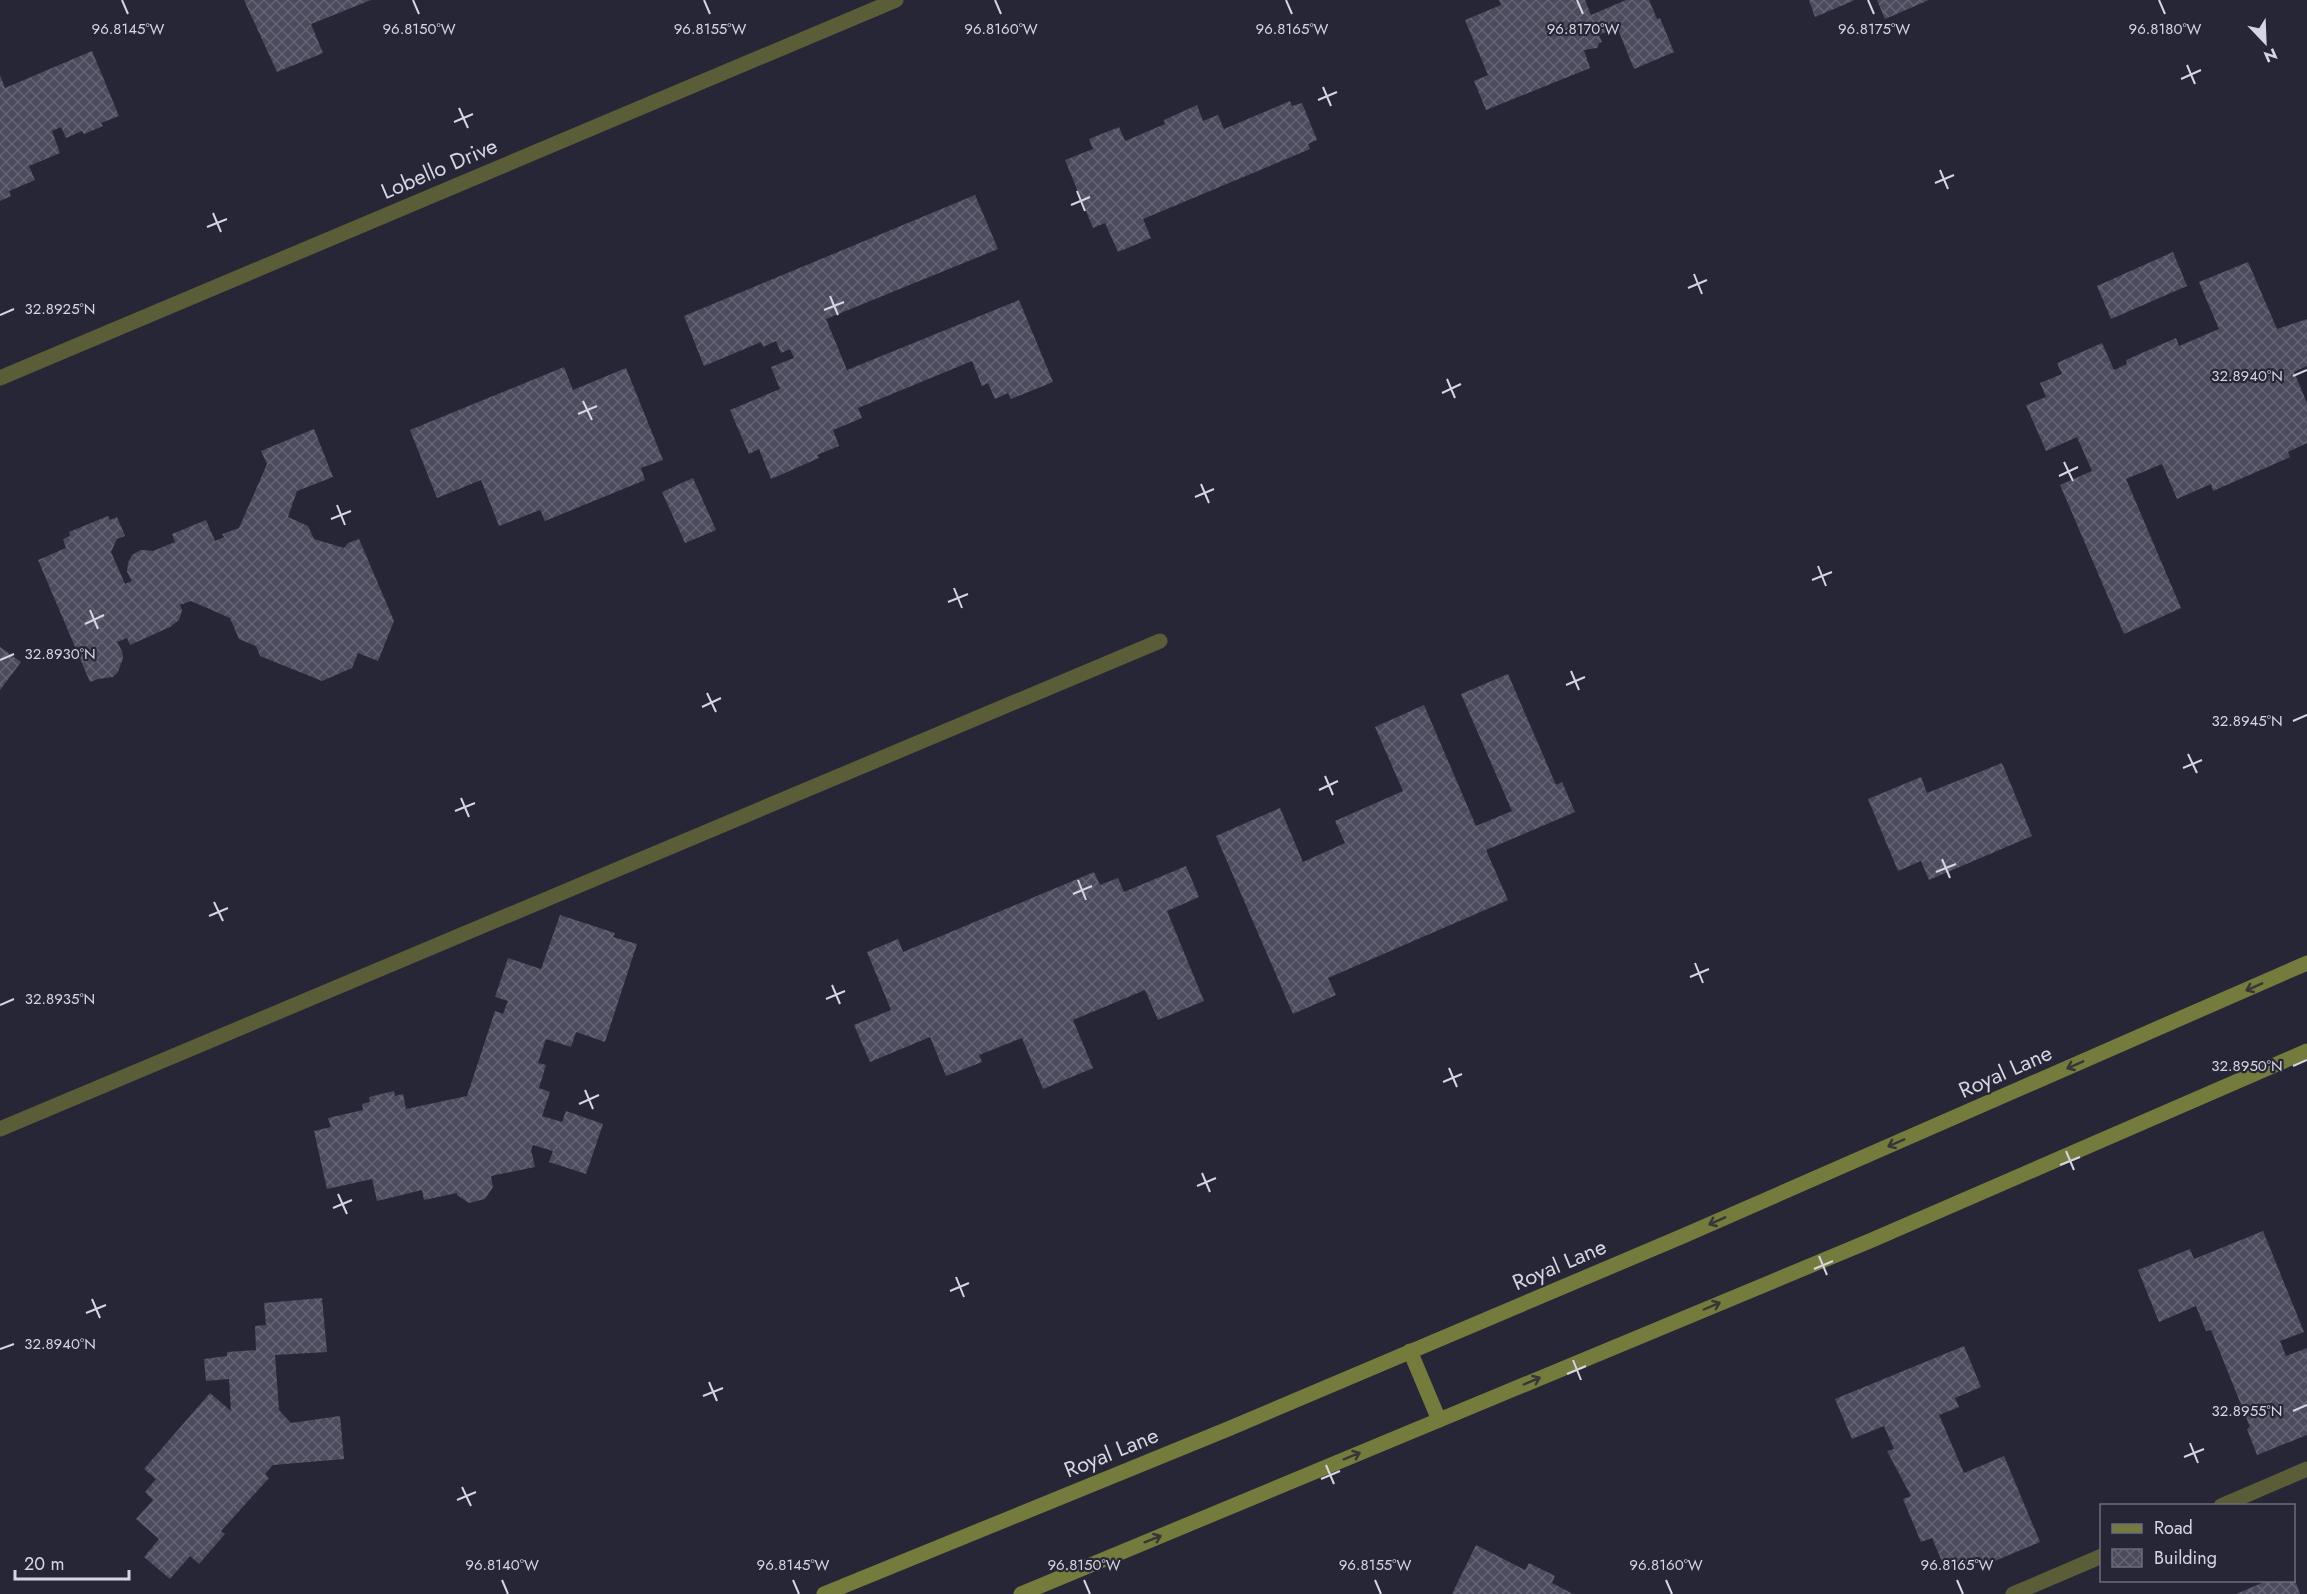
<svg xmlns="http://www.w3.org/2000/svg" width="2307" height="1594" font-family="Jost,sans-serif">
<defs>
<pattern id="building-cross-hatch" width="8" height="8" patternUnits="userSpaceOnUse" patternTransform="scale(1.5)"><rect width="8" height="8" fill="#4b4b5d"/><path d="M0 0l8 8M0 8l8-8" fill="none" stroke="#646474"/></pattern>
</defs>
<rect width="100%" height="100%" fill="#272637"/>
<g fill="url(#building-cross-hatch)">
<polygon points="244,0 371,0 311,24 323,53 277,72"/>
<polygon points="1499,0 1585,0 1591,15 1626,0 1649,0 1657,19 1660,18 1674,52 1634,69 1617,27 1599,35 1602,42 1599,43 1597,48 1584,50 1590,68 1486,110 1474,81 1488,75 1465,20 1501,5"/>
<polygon points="1809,0 1855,0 1815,17"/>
<polygon points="1877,0 1929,0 1885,19"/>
<polygon points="92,51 119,116 101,123 103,126 84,134 82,131 66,138 61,127 52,131 60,153 29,166 35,180 9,191 11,196 0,201 0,75 5,88"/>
<polygon points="1290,101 1292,106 1302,103 1317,140 1308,144 1310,149 1143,219 1151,238 1118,252 1105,223 1093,228 1065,160 1093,149 1089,139 1119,127 1125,141 1165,124 1164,120 1197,105 1203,121 1218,115 1224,129"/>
<polygon points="975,195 998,249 826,319 847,370 1019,300 1053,382 1011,399 1008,393 995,399 988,383 982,386 972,361 858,408 862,418 833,430 839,446 817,455 819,458 771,479 759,449 749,454 730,410 780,389 771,367 794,358 790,349 781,353 776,341 763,347 761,342 704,366 684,316"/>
<polygon points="2173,252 2187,286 2111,319 2097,286"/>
<polygon points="2248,262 2277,329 2307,319 2307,366 2294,372 2307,403 2307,443 2288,452 2290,457 2213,491 2211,484 2177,499 2162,464 2126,479 2181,608 2124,634 2060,485 2092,471 2077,437 2046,451 2026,405 2046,397 2040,383 2062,374 2057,363 2102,343 2114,370 2127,364 2126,360 2176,338 2179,346 2219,329 2199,282"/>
<polygon points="564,367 573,390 626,368 663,460 641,468 645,480 545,521 540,510 499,526 481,480 437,498 410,430"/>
<polygon points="314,429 333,477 297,491 288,517 308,526 314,539 344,548 348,543 359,539 394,621 378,661 358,653 352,668 322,681 260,656 256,646 239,639 230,618 191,601 180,605 182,610 179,620 170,627 130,645 127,638 117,642 122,651 123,658 118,672 113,677 98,679 90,682 38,560 66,548 63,539 70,536 69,532 108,516 110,520 117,517 125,536 117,539 111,552 125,584 132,581 127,572 128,563 132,555 141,550 153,551 175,542 172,534 206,520 215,541 224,537 222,534 239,528 267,464 261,451"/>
<polygon points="693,478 716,530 685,543 662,492"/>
<polygon points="0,647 21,662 0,690"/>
<polygon points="1508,674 1556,785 1562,782 1575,812 1486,850 1508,900 1328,978 1336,995 1293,1014 1216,836 1280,808 1303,862 1345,843 1335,821 1403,791 1375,727 1424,705 1476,826 1512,811 1461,694"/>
<polygon points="2002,763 2032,836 1929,880 1921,861 1898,871 1868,799 1921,777 1927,793"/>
<polygon points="1186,866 1199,897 1167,911 1204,1001 1158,1020 1145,990 1073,1020 1093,1068 1043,1089 1022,1038 979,1055 982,1062 946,1076 930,1037 870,1062 854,1025 891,1010 867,952 898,939 903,952 1094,872 1100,885 1118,878 1124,892"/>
<polygon points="560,915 615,933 613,937 637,944 605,1042 576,1032 571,1047 546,1039 538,1063 546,1065 539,1088 550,1092 542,1116 562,1122 566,1111 603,1124 586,1174 549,1162 553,1151 533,1145 531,1150 535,1167 491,1176 493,1187 485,1199 469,1203 457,1195 457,1193 424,1200 422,1190 377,1201 372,1179 327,1189 314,1131 331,1127 328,1118 363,1110 362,1104 370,1102 369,1097 394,1091 395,1096 403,1094 406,1109 467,1096 495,1011 503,1014 508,1001 495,997 508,958 541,969"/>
<polygon points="2263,1231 2304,1332 2280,1341 2286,1356 2307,1348 2307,1435 2257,1455 2247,1429 2250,1427 2211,1330 2206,1331 2196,1306 2159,1322 2138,1270 2190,1249 2194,1259"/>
<polygon points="322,1298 327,1352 275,1355 279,1410 291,1423 340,1416 344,1459 273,1465 265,1474 269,1478 221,1531 225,1534 199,1564 190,1556 170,1579 144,1557 159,1539 136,1519 153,1500 145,1492 156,1479 144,1469 210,1393 231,1411 229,1379 206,1381 204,1359 227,1356 227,1352 256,1350 255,1326 266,1325 264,1303"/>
<polygon points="1964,1346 1981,1387 1955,1398 1959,1407 1939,1415 1964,1473 2004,1456 2040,1542 1983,1566 1979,1557 1946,1571 1932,1538 1921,1542 1903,1499 1911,1496 1887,1451 1894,1449 1884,1426 1852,1439 1835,1399"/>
<polygon points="1476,1545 1525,1570 1529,1563 1555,1576 1552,1583 1573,1594 1452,1594"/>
<polygon points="2269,1580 2295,1580 2300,1594 2236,1594"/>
</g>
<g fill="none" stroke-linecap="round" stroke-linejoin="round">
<g stroke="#5a5d38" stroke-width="15">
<polyline points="0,1129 1160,641"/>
<polyline points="2221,1506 2307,1469"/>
<polyline points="2013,1594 2102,1556"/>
</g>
<polyline stroke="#5a5d38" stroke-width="15" points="0,378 896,0"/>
<g stroke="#757a3d" stroke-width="15">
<polyline points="1410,1351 1439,1420"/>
<polyline points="824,1594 1228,1429 1683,1236 2307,963"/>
<polyline points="1021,1594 1872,1240 2307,1051"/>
</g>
</g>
<defs><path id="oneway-shaft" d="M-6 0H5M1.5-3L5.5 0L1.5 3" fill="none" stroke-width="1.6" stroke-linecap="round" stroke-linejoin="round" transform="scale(1.5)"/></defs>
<g stroke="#373738">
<use href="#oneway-shaft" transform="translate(2254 987) rotate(156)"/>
<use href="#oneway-shaft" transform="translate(2075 1065) rotate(156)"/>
<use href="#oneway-shaft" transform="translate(1896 1143) rotate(156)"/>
<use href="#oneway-shaft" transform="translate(1717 1221) rotate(156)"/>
<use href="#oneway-shaft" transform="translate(1712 1306) rotate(-23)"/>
<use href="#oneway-shaft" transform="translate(1532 1381) rotate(-23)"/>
<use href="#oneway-shaft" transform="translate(1352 1456) rotate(-22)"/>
<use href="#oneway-shaft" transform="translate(1153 1539) rotate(-22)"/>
</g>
<path fill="none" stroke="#d6d5e1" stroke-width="2" d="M122,0L128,14M413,0L419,14M704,0L710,14M995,0L1001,14M1286,0L1292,14M1577,0L1583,14M1868,0L1874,14M2159,0L2165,14M2187,65L2195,84M2181,79L2201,70M1323,87L1331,106M1318,100L1337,92M459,108L468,128M454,122L473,114M1940,170L1948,189M1935,183L1954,175M1077,191L1085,211M1071,205L1090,197M213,213L221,232M207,227L227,219M1694,274L1702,294M1688,288L1707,280M830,296L838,315M824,310L844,302M0,315L14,309M2293,376L2307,370M1447,379L1455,398M1442,393L1461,384M583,401L592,420M578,414L597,406M2064,462L2073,481M2059,476L2078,467M1201,484L1209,503M1195,497L1214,489M337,505L345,525M331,519L351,511M1818,566L1826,586M1812,580L1832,572M954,588L962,608M948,602L968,594M90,610L98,629M85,624L104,615M0,660L14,654M1571,671L1579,690M1566,685L1585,677M707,693L716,712M702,707L721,698M2293,721L2307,715M2188,754L2197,773M2183,768L2202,760M1325,776L1333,795M1319,790L1338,781M461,798L469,817M455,811L475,803M1942,859L1950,878M1936,872L1956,864M1078,880L1086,900M1073,894L1092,886M214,902L223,921M209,916L228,908M1695,963L1703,983M1690,977L1709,969M832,985L840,1004M826,999L845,991M0,1005L14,999M2293,1066L2307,1060M1449,1068L1457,1087M1443,1082L1462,1074M585,1090L593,1109M579,1104L599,1095M2066,1151L2074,1170M2060,1165L2080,1157M1202,1173L1210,1192M1197,1186L1216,1178M338,1194L347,1214M333,1208L352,1200M1819,1256L1827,1275M1814,1269L1833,1261M956,1277L964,1297M950,1291L969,1283M92,1299L100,1318M86,1313L106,1305M0,1349L14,1344M1573,1360L1581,1380M1567,1374L1586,1366M709,1382L717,1401M703,1396L723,1388M2293,1411L2307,1405M2190,1443L2198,1463M2184,1457L2204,1449M1326,1465L1334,1484M1321,1479L1340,1471M462,1487L471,1506M457,1500L476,1492M502,1580L508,1594M793,1580L799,1594M1084,1580L1090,1594M1375,1580L1381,1594M1666,1580L1672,1594M1957,1580L1963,1594"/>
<g text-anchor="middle" stroke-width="4.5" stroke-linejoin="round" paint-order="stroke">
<g font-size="22" fill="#d6d5e1" stroke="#272637">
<text transform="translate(439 168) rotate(-23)" y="8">Lobello Drive</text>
<text transform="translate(2005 1071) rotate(-24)" y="8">Royal Lane</text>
<text transform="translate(1559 1264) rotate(-23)" y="8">Royal Lane</text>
<text transform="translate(1111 1452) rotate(-22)" y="8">Royal Lane</text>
</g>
</g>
<g font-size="15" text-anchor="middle" fill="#d6d5e1" stroke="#272637" stroke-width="4.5" stroke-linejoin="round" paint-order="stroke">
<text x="128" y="34">96.8145°W</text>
<text x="419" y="34">96.8150°W</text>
<text x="710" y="34">96.8155°W</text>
<text x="1001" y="34">96.8160°W</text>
<text x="1292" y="34">96.8165°W</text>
<text x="1583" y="34">96.8170°W</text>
<text x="1874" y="34">96.8175°W</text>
<text x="2165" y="34">96.8180°W</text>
<text x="60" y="314">32.8925°N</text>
<text x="2247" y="381">32.8940°N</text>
<text x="60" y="659">32.8930°N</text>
<text x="2247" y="726">32.8945°N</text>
<text x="60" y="1004">32.8935°N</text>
<text x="2247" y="1071">32.8950°N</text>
<text x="60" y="1349">32.8940°N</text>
<text x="2247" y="1416">32.8955°N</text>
<text x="502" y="1570">96.8140°W</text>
<text x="793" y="1570">96.8145°W</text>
<text x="1084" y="1570">96.8150°W</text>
<text x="1375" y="1570">96.8155°W</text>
<text x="1666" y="1570">96.8160°W</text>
<text x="1957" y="1570">96.8165°W</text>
</g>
<rect x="2100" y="1504" width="195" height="78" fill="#272637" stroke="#6d6c7b" stroke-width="1.5"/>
<rect x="2112" y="1524" width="30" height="9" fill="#757a3d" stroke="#6d6c7b" stroke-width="1.5"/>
<text x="2154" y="1534" font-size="18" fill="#d6d5e1">Road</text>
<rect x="2112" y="1549" width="30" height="18" fill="url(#building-cross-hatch)" stroke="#6d6c7b" stroke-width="1.5"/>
<text x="2154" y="1564" font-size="18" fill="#d6d5e1">Building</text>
<g transform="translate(2265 42) rotate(157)" stroke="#272637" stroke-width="4.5" paint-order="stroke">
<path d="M0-4.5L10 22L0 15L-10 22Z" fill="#d6d5e1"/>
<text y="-9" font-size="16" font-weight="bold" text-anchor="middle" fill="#d6d5e1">N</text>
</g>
<path d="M15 1570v9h114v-9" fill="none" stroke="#d6d5e1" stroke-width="3"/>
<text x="24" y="1570" font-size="18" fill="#d6d5e1" stroke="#272637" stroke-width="4.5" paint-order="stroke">20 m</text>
</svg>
